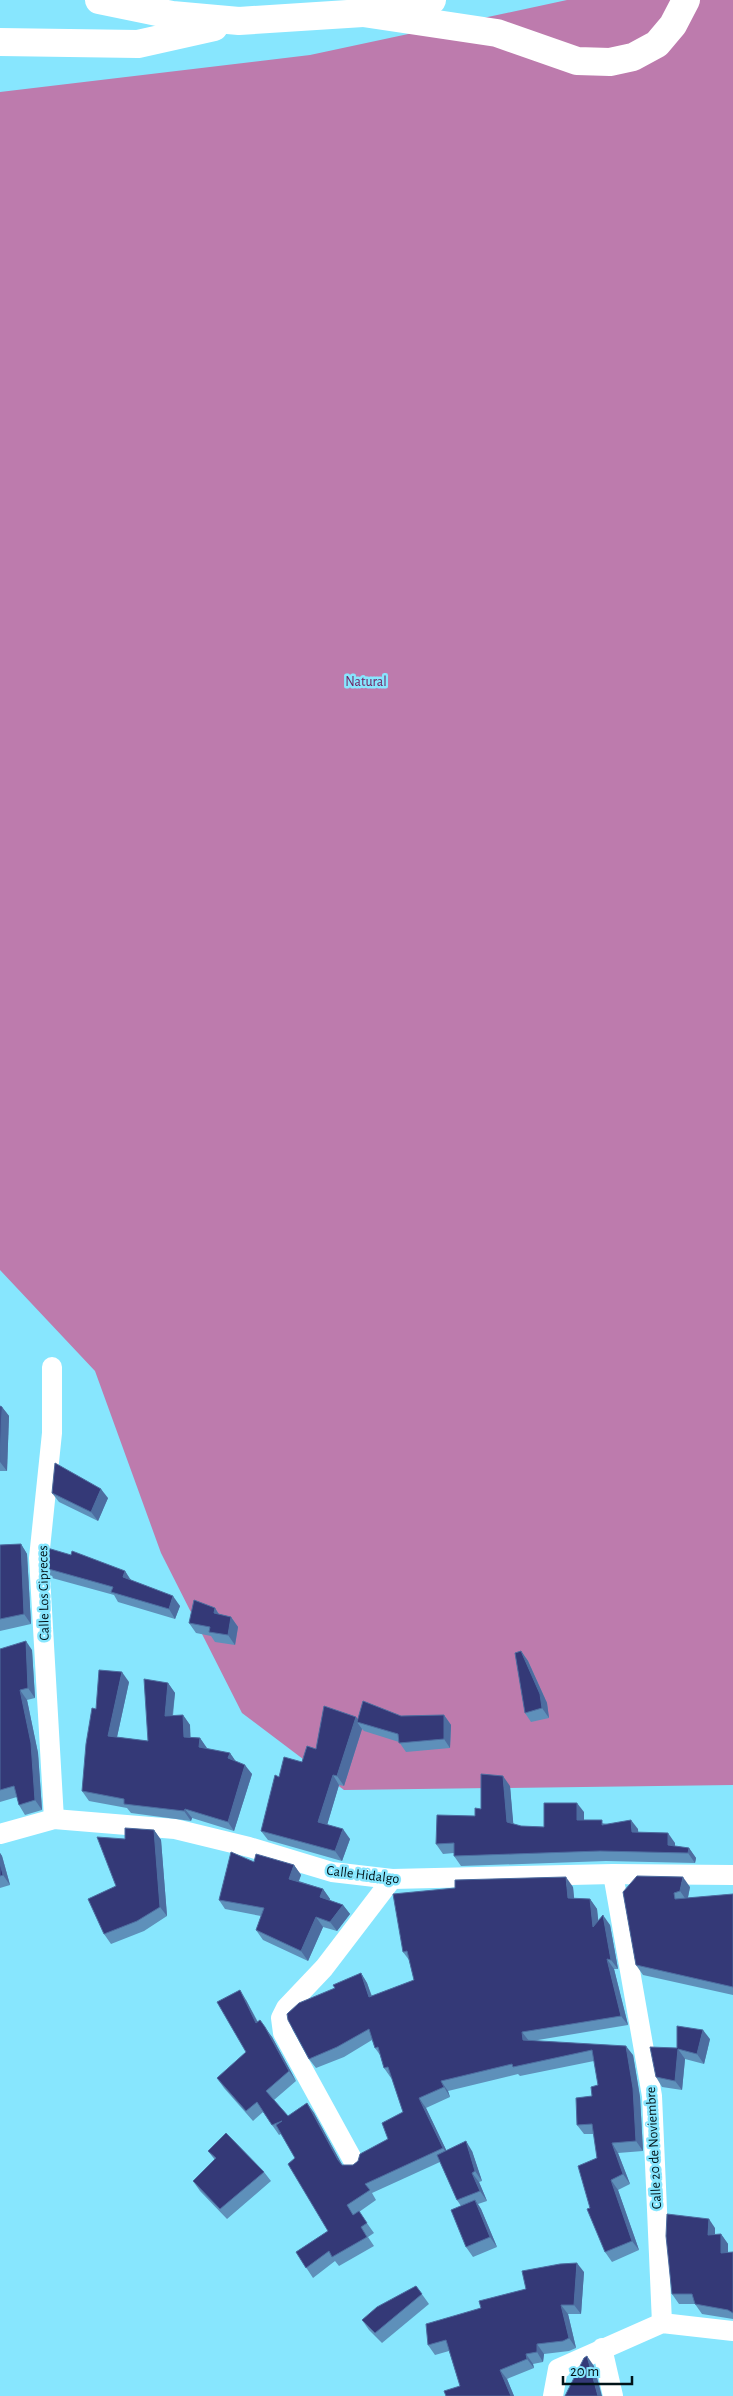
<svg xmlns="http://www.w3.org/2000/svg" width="733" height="2396" font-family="'Alegreya Sans',sans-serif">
<rect width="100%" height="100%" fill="#87e6fe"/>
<polygon fill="#bd7bad" points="567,0 733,0 733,1785 344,1790 242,1713 161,1553 95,1371 0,1270 0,92 310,55"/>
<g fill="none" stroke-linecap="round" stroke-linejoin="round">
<g stroke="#fff" stroke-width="20">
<polyline points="52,1367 52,1433 39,1558 54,1819"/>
<polyline points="0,1834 54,1819 175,1829 249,1847 332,1872 392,1879 613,1874 733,1875"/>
<polyline points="613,1874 652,2096 662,2323"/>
<polyline points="355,2164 283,2033 281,2018 286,2008 324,1968 392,1879"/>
<polyline points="602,2348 613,2396"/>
<polyline points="553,2396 558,2369 662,2323 733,2331"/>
</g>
<g stroke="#fff" stroke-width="28">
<polyline points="99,0 172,15 239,21 363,13 432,0"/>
<polyline points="363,13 497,33 577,61 610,62 633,57 657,44 673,25 686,0"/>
<polyline points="0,42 138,44 214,27"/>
</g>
</g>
<g fill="#5e90ba">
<polygon points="0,1406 2,1407 9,1416 7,1471 0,1471"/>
<polygon points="52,1493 108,1498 98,1521 59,1502"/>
<polygon points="21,1544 27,1554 31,1624 0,1631 0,1545"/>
<polygon points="45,1568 125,1571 131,1580 180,1606 175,1619 118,1602 114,1595 52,1578"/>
<polygon points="215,1608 219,1614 231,1617 238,1627 235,1645 215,1642 211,1636 196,1633 189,1623"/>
<polygon points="0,1649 32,1650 35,1698 27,1700 38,1753 42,1810 25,1815 19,1805 17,1797 0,1802"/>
<polygon points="521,1651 528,1661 547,1703 549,1718 531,1722 525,1713"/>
<polygon points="129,1682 117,1737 148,1741 168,1683 175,1693 173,1716 183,1715 190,1725 190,1737 200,1738 207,1749 230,1753 235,1761 252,1774 234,1831 192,1818 191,1821 131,1813 127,1808 89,1801 82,1791 96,1709"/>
<polygon points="444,1715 451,1725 450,1748 406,1752 399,1742 364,1731 362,1729 344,1786 339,1785 327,1825 350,1839 342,1861 268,1840 261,1831 279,1777 302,1762 316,1749 358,1719 401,1716"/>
<polygon points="510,1786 513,1824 521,1826 544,1827 584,1812 584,1820 638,1829 638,1832 675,1843 675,1846 689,1848 696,1858 695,1863 606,1861 461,1866 454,1856 454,1853 443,1854 436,1844 475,1816 481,1809"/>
<polygon points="154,1830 161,1840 167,1916 144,1931 111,1944 104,1934 116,1886 125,1839"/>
<polygon points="0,1853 2,1856 10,1885 0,1888"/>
<polygon points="254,1862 294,1865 301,1875 299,1881 323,1889 330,1899 329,1900 343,1905 350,1914 337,1931 323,1927 308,1961 263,1940 256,1930 261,1916 225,1909 219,1900"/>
<polygon points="573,1887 574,1899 590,1899 597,1909 598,1921 610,1925 618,1969 614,1969 628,2025 532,2041 633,2055 640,2097 643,2151 618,2153 630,2184 618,2190 639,2250 612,2262 605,2252 590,2208 597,2158 594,2134 584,2134 577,2125 598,2085 594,2061 520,2076 518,2074 448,2091 450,2097 426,2108 446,2150 472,2151 482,2181 479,2182 487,2201 478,2204 481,2209 497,2247 473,2257 466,2247 461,2206 457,2200 440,2162 372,2193 376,2200 359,2212 374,2233 368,2237 374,2246 339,2266 335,2261 313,2278 296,2252 328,2231 295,2158 281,2134 279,2135 263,2112 253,2121 224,2088 217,2078 246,2052 246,2000 258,2022 272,2037 296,2081 274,2100 288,2116 307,2103 314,2113 341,2163 342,2165 353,2165 388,2139 403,2112 392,2078 391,2078 384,2068 380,2055 375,2048 372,2040 344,2057 316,2068 309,2059 335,1988 361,1973 367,1983 372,1996 414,1980 409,1960 403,1952"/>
<polygon points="690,1887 688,1898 733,1894 733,1995 643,1975 636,1965 623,1892"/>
<polygon points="710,2039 704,2064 685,2059 682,2090 662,2087 656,2077 677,2048"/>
<polygon points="208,2151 264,2172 271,2181 227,2219 200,2191 193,2181 215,2160"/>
<polygon points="715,2228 715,2235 721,2234 728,2244 728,2253 733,2252 733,2319 702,2314 695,2304 679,2304 672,2294"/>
<polygon points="584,2272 581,2314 568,2314 576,2348 569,2351 544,2354 543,2362 533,2364 534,2368 507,2379 514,2396 446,2396 460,2386 449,2351 435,2355 428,2345 481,2308 526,2289"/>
<polygon points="416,2286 429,2304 382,2343 369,2330 362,2320"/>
</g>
<g fill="#4d6da0">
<polygon points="2,1407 9,1416 7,1471 0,1462"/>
<polygon points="101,1489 108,1498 98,1521 91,1512"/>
<polygon points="21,1544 27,1554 31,1624 24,1614"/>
<polygon points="125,1571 131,1581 123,1577"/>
<polygon points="173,1596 180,1606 175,1619 169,1609"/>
<polygon points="215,1608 221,1618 214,1613"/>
<polygon points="231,1617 238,1627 235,1645 228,1635"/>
<polygon points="26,1641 32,1650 35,1698 28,1688"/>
<polygon points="521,1651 528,1661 547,1703 549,1718 542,1708"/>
<polygon points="122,1672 129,1682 115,1746 108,1736"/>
<polygon points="168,1683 175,1693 171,1726 165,1716"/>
<polygon points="20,1690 27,1700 38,1753 42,1810 35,1800"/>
<polygon points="183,1715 190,1725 191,1747 184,1737"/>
<polygon points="444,1715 451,1725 450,1748 444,1739"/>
<polygon points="356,1717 361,1723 357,1722 362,1729 344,1786 337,1776"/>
<polygon points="200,1738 207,1748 206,1757 199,1747"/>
<polygon points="230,1753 237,1763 228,1758"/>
<polygon points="245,1765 252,1774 234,1831 228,1822"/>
<polygon points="333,1775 339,1785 325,1832 318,1822"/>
<polygon points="503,1776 510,1786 514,1831 507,1822"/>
<polygon points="577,1803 584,1812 584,1830 577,1820"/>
<polygon points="185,1809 192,1818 191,1821 184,1811"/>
<polygon points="631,1820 638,1829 639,1841 632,1832"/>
<polygon points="343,1829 350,1839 342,1861 335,1851"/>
<polygon points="154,1830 161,1840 167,1916 160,1907"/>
<polygon points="668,1833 675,1843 675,1853 668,1845"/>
<polygon points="689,1848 696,1858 695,1863 688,1853"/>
<polygon points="0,1853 2,1856 10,1885 3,1875 0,1863"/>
<polygon points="294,1865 301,1875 296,1888 289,1879"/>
<polygon points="566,1877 573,1887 575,1908 568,1898"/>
<polygon points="683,1877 690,1887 687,1901 680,1891"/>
<polygon points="323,1889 330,1899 327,1907 320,1897"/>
<polygon points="590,1899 597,1909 600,1936 593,1927"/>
<polygon points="343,1905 350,1914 337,1931 330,1922"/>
<polygon points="603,1915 610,1925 618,1969 611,1960"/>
<polygon points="316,1917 323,1927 308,1961 301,1951"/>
<polygon points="607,1959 614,1969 628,2025 621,2016"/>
<polygon points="361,1973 367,1983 375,2007 369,1997"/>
<polygon points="240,1990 246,2000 263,2033 256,2023"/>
<polygon points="265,2027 272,2037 296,2081 289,2071"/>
<polygon points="703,2030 710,2039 704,2064 697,2054"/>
<polygon points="522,2032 529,2041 523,2040"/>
<polygon points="626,2046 633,2055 640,2097 643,2151 636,2141"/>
<polygon points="678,2049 685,2059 682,2090 675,2081"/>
<polygon points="441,2081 448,2091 450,2097 444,2087"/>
<polygon points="419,2098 426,2108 450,2158 443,2148"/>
<polygon points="307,2103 314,2113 345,2170 338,2160"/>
<polygon points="466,2141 472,2151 482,2181 475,2171"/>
<polygon points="612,2143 618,2153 630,2184 623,2174"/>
<polygon points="472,2173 479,2182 487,2201 480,2191"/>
<polygon points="611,2180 618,2190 639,2250 632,2241"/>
<polygon points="475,2200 481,2209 497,2247 490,2237"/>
<polygon points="709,2219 715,2228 715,2244 708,2235"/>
<polygon points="721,2234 728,2244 728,2263 721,2253"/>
<polygon points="577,2263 584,2272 581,2314 574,2305"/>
<polygon points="561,2305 568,2314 576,2348 569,2338"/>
<polygon points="537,2344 544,2354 543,2362 537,2352"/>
<polygon points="526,2354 533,2364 534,2368 527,2359"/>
<polygon points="587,2356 594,2366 602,2396 598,2396"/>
<polygon points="500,2370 507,2379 514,2396 511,2396"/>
</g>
<g fill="#343977" stroke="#4d6da0">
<polygon points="0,1406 2,1407 0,1462"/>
<polygon points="55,1463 101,1489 91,1512 52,1493"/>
<polygon points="21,1544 24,1614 0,1619 0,1545"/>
<polygon points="44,1547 71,1555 72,1551 125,1571 123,1577 173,1596 169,1609 111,1592 113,1587 45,1568"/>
<polygon points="194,1600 215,1608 214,1613 231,1617 228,1635 209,1632 210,1627 189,1623"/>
<polygon points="26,1641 28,1688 20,1690 31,1743 35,1800 19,1805 14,1786 0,1790 0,1649"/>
<polygon points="521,1651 540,1694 542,1708 525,1713 515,1653"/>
<polygon points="99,1670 122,1672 108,1736 148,1741 144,1679 168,1683 165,1716 183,1715 184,1737 200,1738 199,1747 230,1753 228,1758 245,1765 228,1822 185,1809 184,1811 124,1804 124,1799 82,1791 86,1744 92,1708 96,1709"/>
<polygon points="363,1701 401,1716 444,1715 444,1739 399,1743 398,1734 357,1722"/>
<polygon points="324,1706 356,1717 337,1776 333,1775 318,1822 343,1829 335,1851 261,1831 275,1775 279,1777 284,1757 302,1762 307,1746 316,1749"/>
<polygon points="481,1774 503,1776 507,1822 521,1826 544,1827 544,1803 577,1803 577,1820 602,1820 602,1825 631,1820 632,1832 668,1833 668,1845 689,1848 688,1853 600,1851 454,1856 454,1843 436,1844 437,1815 475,1816 475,1808 481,1809"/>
<polygon points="125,1828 154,1830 160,1907 137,1921 104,1934 88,1899 116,1886 97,1837 125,1839"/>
<polygon points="231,1852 254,1862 256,1854 294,1865 289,1879 323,1889 320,1897 343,1905 330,1922 316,1917 301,1951 256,1930 264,1908 219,1900"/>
<polygon points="0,1863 3,1875 0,1876"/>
<polygon points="637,1876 683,1877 680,1891 674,1893 675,1899 733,1894 733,1987 636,1965 623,1892"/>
<polygon points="566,1877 568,1898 590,1899 593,1927 603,1915 611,1960 607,1959 621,2016 522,2032 523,2040 626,2046 633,2088 636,2141 612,2143 623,2174 611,2180 632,2241 605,2252 587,2209 590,2208 578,2166 597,2158 592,2124 577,2125 576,2098 592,2096 591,2087 598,2085 592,2050 513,2067 512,2064 441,2081 444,2087 419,2098 443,2148 365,2184 370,2190 347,2205 353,2215 359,2211 367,2223 361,2227 367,2237 332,2257 329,2251 306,2268 296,2252 328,2231 288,2164 295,2158 276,2125 282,2121 272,2125 257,2102 246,2111 217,2078 246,2052 217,2002 240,1990 256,2023 260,2020 265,2027 289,2071 266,2091 288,2116 307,2103 338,2160 342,2165 353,2165 358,2161 360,2154 388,2139 382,2123 403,2112 388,2067 384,2068 378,2047 375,2048 369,2029 337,2047 309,2059 288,2020 287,2014 299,2003 335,1988 333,1985 361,1973 369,1997 414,1980 407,1951 403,1952 393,1894 455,1888 455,1880"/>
<polygon points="677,2026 703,2030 697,2054 678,2049 675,2081 656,2077 650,2047 677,2048"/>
<polygon points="226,2133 264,2172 220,2209 193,2181 216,2158 208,2151"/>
<polygon points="466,2141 475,2171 472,2173 480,2191 457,2200 437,2155"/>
<polygon points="475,2200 490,2237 466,2247 451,2210"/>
<polygon points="667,2214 709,2219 708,2235 721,2234 721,2253 733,2252 733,2313 728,2310 695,2304 692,2294 672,2294 666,2236"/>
<polygon points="577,2263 574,2305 561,2305 569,2338 563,2341 537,2344 537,2352 526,2354 527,2359 500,2370 511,2396 446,2396 444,2391 460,2386 446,2340 428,2345 426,2324 481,2308 479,2301 526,2289 522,2271 560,2264"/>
<polygon points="416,2286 422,2294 375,2333 362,2320 377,2307"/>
<polygon points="587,2356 598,2396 565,2396 584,2358"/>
</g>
<g text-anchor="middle" stroke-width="5" stroke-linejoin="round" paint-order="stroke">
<g font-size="14" fill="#712262" stroke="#87e6fe">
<text x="366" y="686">Natural</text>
</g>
<g font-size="14" fill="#011318" stroke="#87e6fe">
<text transform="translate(43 1593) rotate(-91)" y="5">Calle Los Cipreces</text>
<text transform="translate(363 1874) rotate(7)" y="5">Calle Hidalgo</text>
<text transform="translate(653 2148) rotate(-93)" y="5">Calle 20 de Noviembre</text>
</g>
</g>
<path d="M563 2376v8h69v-8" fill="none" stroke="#011318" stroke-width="2.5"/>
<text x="570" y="2376" font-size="15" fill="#011318" stroke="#87e6fe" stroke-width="4" paint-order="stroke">20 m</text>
</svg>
